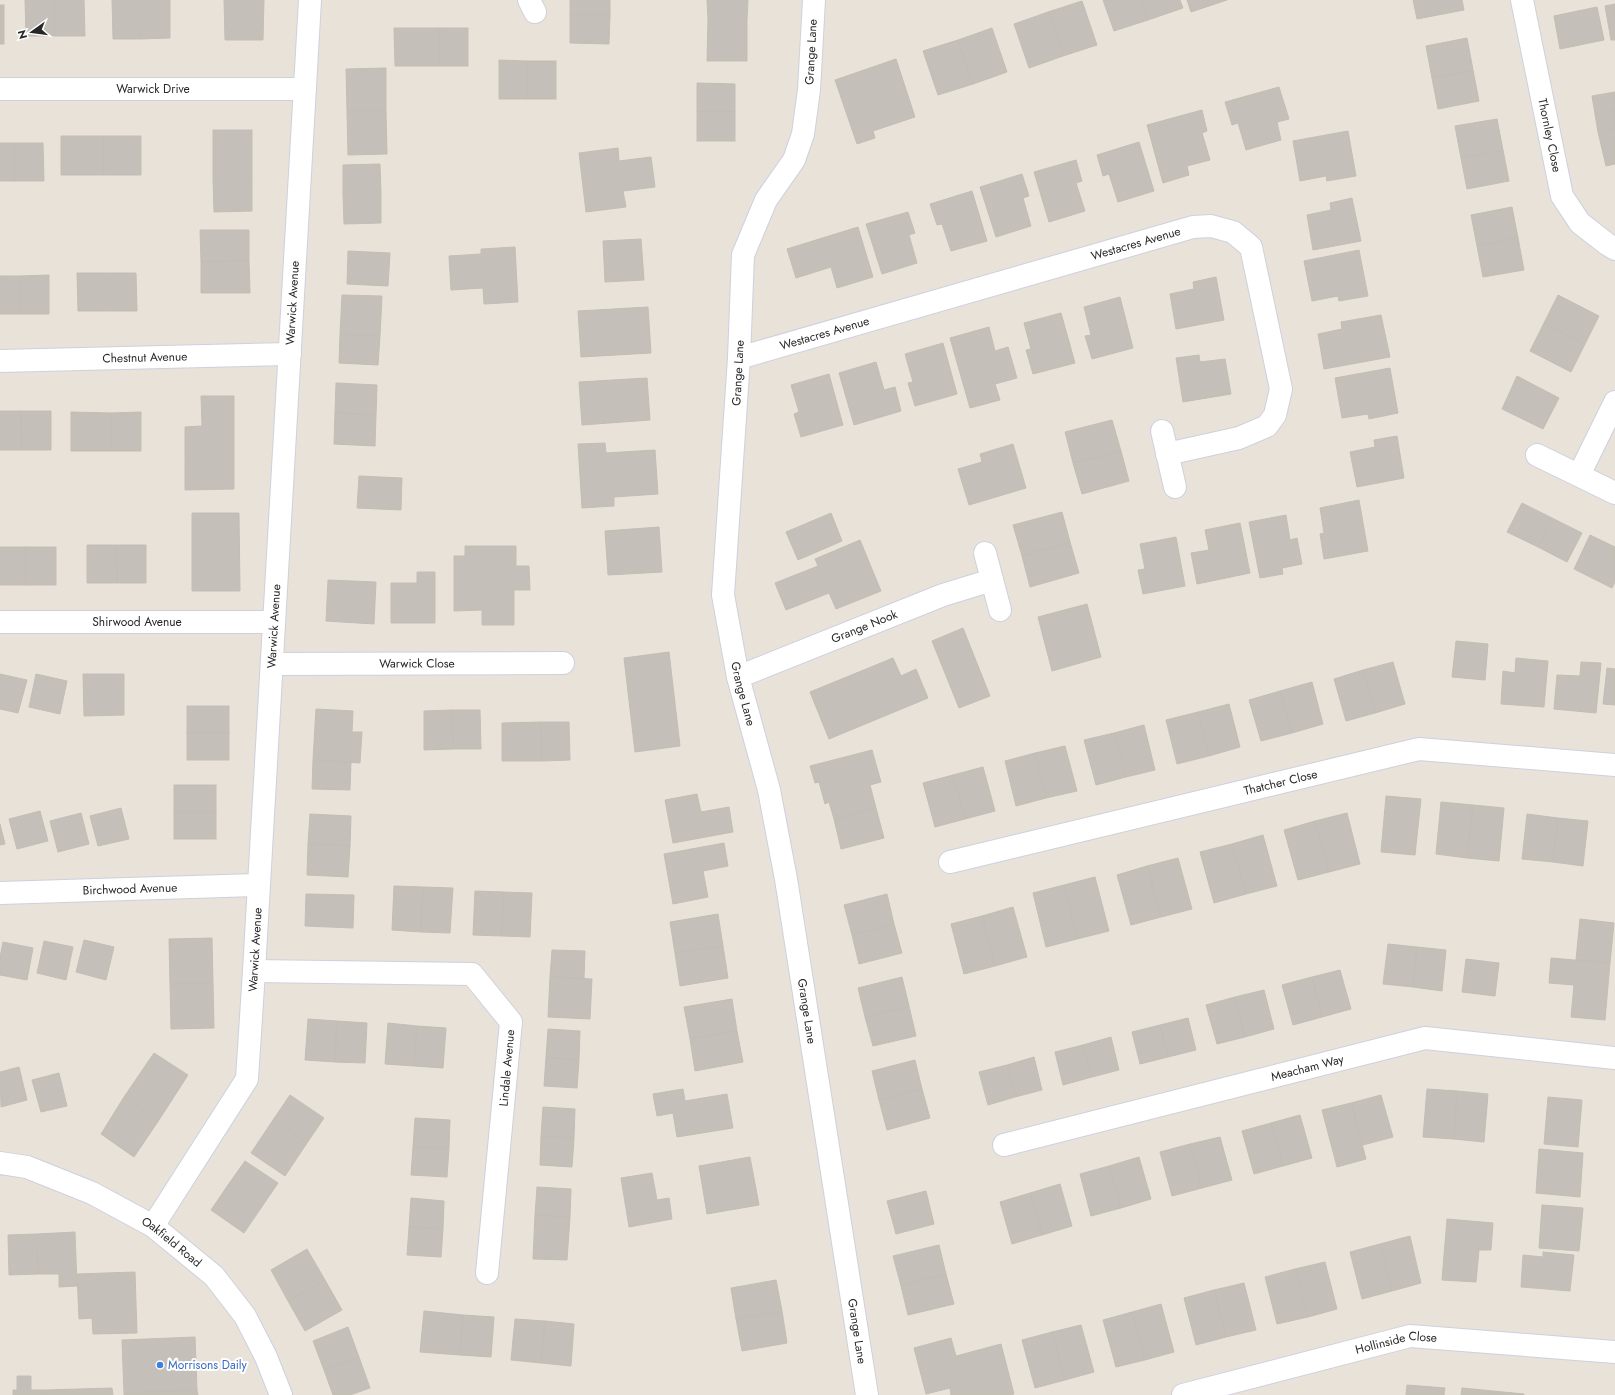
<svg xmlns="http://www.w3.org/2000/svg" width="1615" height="1395" font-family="Jost,sans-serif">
<rect width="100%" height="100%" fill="#e9e2d9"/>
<g fill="#c4bfb8" stroke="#c3beb3">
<polygon points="25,0 55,0 55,36 26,36"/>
<polygon points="55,0 84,0 85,36 55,36"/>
<polygon points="112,0 141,0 141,39 113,39"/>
<polygon points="141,0 170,0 170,38 141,39"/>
<polygon points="224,0 264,0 263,40 225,40"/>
<rect x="570" y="0" width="40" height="15"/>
<polygon points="707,0 748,0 747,19 708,19"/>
<polygon points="1103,0 1142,0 1148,20 1114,31"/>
<polygon points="1142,0 1180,0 1183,8 1148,20"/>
<polygon points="1187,0 1227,0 1191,12"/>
<polygon points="1413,0 1462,0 1464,10 1417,19"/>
<polygon points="1082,1 1097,45 1063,56 1048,12"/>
<polygon points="1615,4 1615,40 1611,40 1605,6"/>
<rect x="0" y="5" width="4" height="39"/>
<polygon points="1597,7 1604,40 1560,49 1554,16"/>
<polygon points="1048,12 1063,56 1029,68 1014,24"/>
<polygon points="570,15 610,15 609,44 570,43"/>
<polygon points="708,19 747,19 747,61 707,61"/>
<polygon points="394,28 440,28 440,66 395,66"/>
<rect x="440" y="28" width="28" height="38"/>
<polygon points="992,28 1007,72 973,84 958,40"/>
<polygon points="1467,38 1473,70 1432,78 1426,46"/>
<polygon points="958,40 973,84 938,95 923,51"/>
<polygon points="896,59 915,117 873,131 875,138 857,144 835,80"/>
<polygon points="499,60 527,61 527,99 499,99"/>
<rect x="527" y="61" width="29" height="38"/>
<polygon points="386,68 386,111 347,111 346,69"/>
<polygon points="1473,70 1479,101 1438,109 1432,78"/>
<polygon points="697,83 735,84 735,112 697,112"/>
<polygon points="1279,87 1289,119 1277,122 1281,140 1246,150 1238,123 1232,125 1225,102"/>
<polygon points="1615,92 1615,110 1595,114 1592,96"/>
<polygon points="1202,110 1207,131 1202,133 1210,160 1187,166 1189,175 1163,183 1147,125"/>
<polygon points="1615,110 1615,128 1598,132 1595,114"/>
<polygon points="347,111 386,111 387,154 348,155"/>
<rect x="697" y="112" width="38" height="29"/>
<polygon points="1497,119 1503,150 1461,158 1455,126"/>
<polygon points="1615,128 1615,146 1602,149 1598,132"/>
<rect x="213" y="130" width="39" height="49"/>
<polygon points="1348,131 1356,176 1327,181 1326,176 1300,181 1293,141"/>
<polygon points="61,136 103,136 104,175 61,175"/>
<polygon points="103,136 141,136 141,175 104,175"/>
<polygon points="1139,142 1154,191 1118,202 1109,174 1103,176 1097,155"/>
<rect x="0" y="143" width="14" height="38"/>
<polygon points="14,143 43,143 44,181 14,181"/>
<polygon points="1615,146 1615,164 1606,166 1602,149"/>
<polygon points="618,148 619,161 651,157 655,187 623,191 626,207 586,212 579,153"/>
<polygon points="1503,150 1509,181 1467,189 1461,158"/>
<polygon points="1076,160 1082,181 1076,183 1085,211 1049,222 1034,172"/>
<polygon points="380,164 381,194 343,194 343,165"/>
<polygon points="1022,174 1029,196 1023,198 1031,226 996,237 980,187"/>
<polygon points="213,179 252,179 252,211 214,212"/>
<polygon points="972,191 987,241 951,251 942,224 937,225 930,204"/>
<polygon points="343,194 381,194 381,223 344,224"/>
<polygon points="1352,198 1361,241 1313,250 1307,215 1331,210 1330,203"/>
<polygon points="1512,207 1518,238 1477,246 1471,215"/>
<polygon points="908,212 915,233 909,235 917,263 882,274 866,224"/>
<polygon points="858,227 873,277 837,288 831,267 796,278 787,249"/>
<polygon points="200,230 249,230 249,261 201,262"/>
<polygon points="1518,238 1524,270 1483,277 1477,246"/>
<polygon points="641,239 644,280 605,282 603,241"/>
<polygon points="515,247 518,302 484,304 483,288 451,290 449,256 481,254 481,249"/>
<polygon points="1359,250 1368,296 1339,301 1338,296 1312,301 1304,261"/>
<polygon points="348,251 390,253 388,286 347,284"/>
<polygon points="249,261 250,293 201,293 201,262"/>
<polygon points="77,273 107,273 107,311 78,311"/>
<polygon points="107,273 136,273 137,311 107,311"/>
<polygon points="49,275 49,314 20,314 20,276"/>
<rect x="0" y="276" width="20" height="38"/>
<polygon points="1216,277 1224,320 1176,329 1170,294 1194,289 1193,282"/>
<polygon points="342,295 382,296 380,336 340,334"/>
<polygon points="1558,295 1599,316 1585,344 1544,323"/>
<polygon points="1120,297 1133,348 1092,359 1085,336 1091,335 1084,307"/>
<polygon points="648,307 651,353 581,357 578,311"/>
<polygon points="1061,313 1075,363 1033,374 1026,350 1031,349 1024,323"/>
<polygon points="1381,315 1390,357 1324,369 1318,334 1342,329 1341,322"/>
<polygon points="1544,323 1585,344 1571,372 1530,351"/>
<polygon points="989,327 995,351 1008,347 1017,378 995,384 1000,400 970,408 950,338"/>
<polygon points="340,334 380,336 378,365 339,363"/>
<polygon points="943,343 957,394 915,406 908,383 913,382 905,354"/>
<polygon points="1199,355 1200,362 1225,359 1231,394 1183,402 1176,358"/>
<polygon points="876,362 884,390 895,387 901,411 854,425 839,373"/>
<polygon points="1390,368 1398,413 1369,419 1368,414 1342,418 1335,378"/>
<polygon points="829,374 843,425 801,437 794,414 799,412 791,385"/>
<polygon points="1517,376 1559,398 1543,429 1502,409"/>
<polygon points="647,378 650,420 582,425 579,382"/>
<polygon points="336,383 377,385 376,415 335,413"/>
<polygon points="201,396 234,396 234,458 185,458 185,427 202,426"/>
<polygon points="0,411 21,411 22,450 0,450"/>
<polygon points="21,411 51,411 51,450 22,450"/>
<polygon points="71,412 111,413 112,451 71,451"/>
<polygon points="141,412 141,451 112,451 111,413"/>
<polygon points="335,413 376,415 375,446 334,444"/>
<polygon points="1112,420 1121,451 1073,463 1065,432"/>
<polygon points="1397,436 1404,478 1357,487 1350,452 1375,447 1374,440"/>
<polygon points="605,443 606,453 655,450 658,494 614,497 614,506 582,508 578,444"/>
<polygon points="1013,444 1026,488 969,505 958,469 982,462 980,454"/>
<polygon points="1121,451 1129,481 1082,494 1073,463"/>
<polygon points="185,458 234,458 234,489 185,490"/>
<polygon points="359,476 402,478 401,510 357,508"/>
<polygon points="1359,500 1368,551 1324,559 1320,534 1324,533 1320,508"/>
<polygon points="1522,503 1552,518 1538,547 1507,532"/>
<polygon points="1062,512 1070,542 1022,556 1013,525"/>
<polygon points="192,513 239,513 240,591 192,591"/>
<polygon points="831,513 842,541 798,560 786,532"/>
<polygon points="1286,515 1290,540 1297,538 1302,564 1282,568 1283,574 1260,578 1249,522"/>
<polygon points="1552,518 1582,533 1567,562 1538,547"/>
<polygon points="1240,523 1250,573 1197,584 1191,553 1209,550 1205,530"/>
<polygon points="659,527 662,572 608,575 605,531"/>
<polygon points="1590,535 1615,547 1615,582 1612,588 1574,569"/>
<polygon points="1176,537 1185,586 1143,594 1138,570 1145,569 1140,544"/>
<polygon points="860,540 881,591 836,609 829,593 786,610 775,583 818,566 815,559"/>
<polygon points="1070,542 1079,573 1030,587 1022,556"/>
<polygon points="87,545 116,545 117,583 87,583"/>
<polygon points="116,545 146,545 146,583 117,583"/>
<polygon points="465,546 516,546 516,566 529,566 530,590 514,590 514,625 482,625 482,610 454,611 454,556 465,556"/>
<rect x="0" y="547" width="26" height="38"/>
<rect x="26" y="547" width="30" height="38"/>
<polygon points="417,572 435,572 435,623 391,623 391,583 417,583"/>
<polygon points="328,580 376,582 374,624 326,621"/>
<polygon points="1087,604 1101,657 1052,671 1038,617"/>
<polygon points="963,628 990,696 959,708 932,641"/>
<polygon points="1456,641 1488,644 1485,680 1452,677"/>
<polygon points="669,652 680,746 635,752 624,658"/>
<polygon points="893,658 901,676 916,669 928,698 829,739 810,692"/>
<polygon points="1516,658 1548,661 1544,707 1501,704 1503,671 1515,673"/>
<polygon points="1393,662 1405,704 1375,713 1363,670"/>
<polygon points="1581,662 1601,663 1596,713 1554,709 1557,675 1580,676"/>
<polygon points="1607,668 1615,669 1615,705 1603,704"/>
<polygon points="1363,670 1375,713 1346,721 1334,679"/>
<polygon points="0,674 27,680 18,713 0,709"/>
<polygon points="36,674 67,681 60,714 29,707"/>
<polygon points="83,674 124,674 124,715 84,716"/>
<polygon points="1312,682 1323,724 1292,733 1280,691"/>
<polygon points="1280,691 1292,733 1261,741 1249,700"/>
<polygon points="1229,704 1240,747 1209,756 1198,712"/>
<rect x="187" y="706" width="42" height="27"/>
<polygon points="316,709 353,711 352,732 362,732 360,763 313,760"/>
<polygon points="452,710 480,710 481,749 453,749"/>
<polygon points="452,710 453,749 424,750 424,711"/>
<polygon points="1198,712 1209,756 1177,764 1166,720"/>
<polygon points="541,722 569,722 570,760 542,761"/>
<polygon points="541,722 542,761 502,761 502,723"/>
<polygon points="1144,725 1155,770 1126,777 1114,733"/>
<rect x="187" y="733" width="42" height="27"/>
<polygon points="1114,733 1126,777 1096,785 1084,740"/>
<polygon points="1065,746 1077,791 1046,798 1035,753"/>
<polygon points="872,750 881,782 870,785 876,808 834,819 829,802 825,804 819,782 815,783 810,766"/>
<polygon points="1035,753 1046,798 1016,806 1005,761"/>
<polygon points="313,760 351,762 350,790 312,789"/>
<polygon points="983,767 995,811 965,819 953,775"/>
<polygon points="953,775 965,819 935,827 923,783"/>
<rect x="174" y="785" width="42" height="27"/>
<polygon points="697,794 701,812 729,807 733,832 673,843 665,800"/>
<polygon points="1386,796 1421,799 1415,855 1381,852"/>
<polygon points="1441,802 1473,805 1467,858 1436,854"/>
<polygon points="1473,805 1504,808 1499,861 1467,858"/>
<polygon points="121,808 129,839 98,846 90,816"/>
<polygon points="876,808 884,838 841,849 834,819"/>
<polygon points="40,811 48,841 17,849 9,819"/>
<rect x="174" y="812" width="42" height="27"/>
<polygon points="81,813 89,844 58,852 50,821"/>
<polygon points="1347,813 1360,864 1329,872 1315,821"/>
<polygon points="310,814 351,816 350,846 308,844"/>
<polygon points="1527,814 1558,818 1553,862 1522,859"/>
<polygon points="1558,818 1588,821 1583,866 1553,862"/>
<polygon points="1315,821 1329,872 1298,880 1284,830"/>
<polygon points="0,824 5,844 0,845"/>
<polygon points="1263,835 1277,886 1246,894 1232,844"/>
<polygon points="724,843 728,866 703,871 708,897 673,904 664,854"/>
<polygon points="308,844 350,846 348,877 307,875"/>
<polygon points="1232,844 1246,894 1214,903 1200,852"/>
<polygon points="1178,858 1192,909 1161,917 1147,866"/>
<polygon points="1147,866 1161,917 1131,925 1117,875"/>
<polygon points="1095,877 1109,931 1077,939 1064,885"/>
<polygon points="1064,885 1077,939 1046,947 1033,893"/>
<polygon points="394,886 423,887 421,932 392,930"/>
<polygon points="423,887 453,888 450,933 421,932"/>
<polygon points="475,891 503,892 502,936 473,935"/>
<polygon points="503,892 532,893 530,937 502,936"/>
<polygon points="306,894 354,895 353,928 305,926"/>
<polygon points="887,894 894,924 852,935 844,905"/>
<polygon points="1013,907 1027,957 995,966 982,916"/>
<polygon points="718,914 723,946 675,953 670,922"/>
<polygon points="982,916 995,966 964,974 951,924"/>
<polygon points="1580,919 1614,923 1610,963 1576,960"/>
<polygon points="894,924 902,953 859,964 852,935"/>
<polygon points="212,938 213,983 170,984 169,939"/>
<polygon points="84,940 114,947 106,980 76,972"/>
<polygon points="44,941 73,947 66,980 37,973"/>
<polygon points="3,942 33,948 27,980 0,975 0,957"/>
<polygon points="1388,944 1417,947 1413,987 1383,984"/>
<polygon points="723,946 728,978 680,986 675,953"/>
<polygon points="1417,947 1446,950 1442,991 1413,987"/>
<polygon points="552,950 585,951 584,979 550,977"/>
<polygon points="1551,958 1610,963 1605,1020 1571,1017 1574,985 1549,983"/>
<polygon points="1466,959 1499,963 1495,996 1462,992"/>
<polygon points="1340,970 1351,1009 1322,1017 1312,977"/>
<polygon points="550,977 592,979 590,1019 548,1017"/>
<polygon points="902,977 909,1006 865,1017 858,988"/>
<polygon points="1312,977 1322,1017 1293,1025 1282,985"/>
<polygon points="213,983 214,1028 171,1029 170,984"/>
<polygon points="1264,990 1274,1029 1245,1037 1235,997"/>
<polygon points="1235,997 1245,1037 1217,1044 1206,1005"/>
<polygon points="732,999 737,1031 690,1039 684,1007"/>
<polygon points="909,1006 916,1036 873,1046 865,1017"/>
<polygon points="1188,1018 1196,1050 1168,1057 1160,1025"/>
<polygon points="308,1019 337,1021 335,1062 305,1060"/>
<polygon points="337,1021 367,1023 365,1063 335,1062"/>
<polygon points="388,1023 417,1026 414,1066 385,1064"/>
<polygon points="1160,1025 1168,1057 1140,1064 1132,1032"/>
<polygon points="417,1026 446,1028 443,1068 414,1066"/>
<polygon points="548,1029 580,1031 579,1060 546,1057"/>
<polygon points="737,1031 743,1062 695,1071 690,1039"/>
<polygon points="1111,1037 1119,1070 1092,1077 1083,1045"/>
<polygon points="1083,1045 1092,1077 1063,1085 1055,1052"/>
<polygon points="154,1053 188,1075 159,1120 124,1097"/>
<polygon points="546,1057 579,1060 577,1088 544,1086"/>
<polygon points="1034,1057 1042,1090 1015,1097 1007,1065"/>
<polygon points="915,1060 922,1089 879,1100 872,1071"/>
<polygon points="1007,1065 1015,1097 988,1105 979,1072"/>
<polygon points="19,1067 27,1100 1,1107 0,1072"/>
<polygon points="59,1073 67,1106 41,1112 32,1080"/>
<polygon points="683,1089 685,1101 727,1094 733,1128 677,1137 673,1113 657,1116 653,1094"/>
<polygon points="922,1089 930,1118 887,1130 879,1100"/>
<polygon points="1427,1089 1457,1091 1454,1139 1423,1137"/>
<polygon points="1457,1091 1488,1094 1484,1142 1454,1139"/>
<polygon points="290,1095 324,1118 307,1143 273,1120"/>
<polygon points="1381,1095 1393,1137 1363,1145 1351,1103"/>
<polygon points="124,1097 159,1120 134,1157 101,1134"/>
<polygon points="1548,1097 1582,1100 1578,1147 1544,1144"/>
<polygon points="1351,1103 1366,1159 1337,1167 1322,1110"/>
<polygon points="543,1107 575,1109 574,1138 541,1136"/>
<polygon points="1300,1115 1312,1158 1283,1166 1271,1123"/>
<polygon points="415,1118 450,1120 449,1148 413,1147"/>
<polygon points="273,1120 307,1143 285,1176 251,1153"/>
<polygon points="1271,1123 1283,1166 1254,1174 1242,1131"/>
<polygon points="541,1136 574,1138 572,1167 540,1165"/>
<polygon points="1220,1137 1232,1180 1202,1188 1190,1144"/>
<polygon points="1190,1144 1202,1188 1172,1196 1160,1152"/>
<polygon points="413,1147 449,1148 447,1177 411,1175"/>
<polygon points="1539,1149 1583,1153 1580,1197 1536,1193"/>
<polygon points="750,1157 759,1205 707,1214 699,1166"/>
<polygon points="1139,1157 1151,1199 1121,1208 1109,1166"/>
<polygon points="245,1161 278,1183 261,1208 228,1185"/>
<polygon points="1109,1166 1121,1208 1091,1216 1080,1174"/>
<polygon points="652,1173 657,1200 669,1198 672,1219 629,1227 621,1178"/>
<polygon points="1060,1184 1072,1226 1042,1235 1030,1193"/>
<polygon points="228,1185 261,1208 244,1233 211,1210"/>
<polygon points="537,1187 571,1189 570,1217 535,1215"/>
<polygon points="926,1191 934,1224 896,1234 887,1201"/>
<polygon points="1030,1193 1042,1235 1012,1244 1000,1202"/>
<polygon points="411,1198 444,1201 443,1229 409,1227"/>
<polygon points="1542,1205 1583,1208 1579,1251 1539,1248"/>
<polygon points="535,1215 570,1217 567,1260 533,1259"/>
<polygon points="1447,1219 1493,1223 1491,1250 1479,1250 1476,1282 1442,1280"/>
<polygon points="409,1227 443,1229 441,1257 407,1255"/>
<polygon points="75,1232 77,1286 59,1287 59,1274 38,1274 37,1234"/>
<polygon points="37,1234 38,1274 9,1275 8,1235"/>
<polygon points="1410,1236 1421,1283 1392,1291 1380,1244"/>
<polygon points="1380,1244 1392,1291 1362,1299 1350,1252"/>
<polygon points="939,1245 946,1274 901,1286 893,1256"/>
<polygon points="307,1249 325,1280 288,1301 271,1270"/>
<polygon points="1543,1252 1574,1255 1570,1291 1521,1287 1523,1255 1543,1257"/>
<polygon points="1325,1262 1337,1309 1308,1317 1295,1269"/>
<polygon points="1295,1269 1308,1317 1277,1324 1265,1277"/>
<polygon points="135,1272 137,1333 93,1334 92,1318 79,1319 77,1274"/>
<polygon points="946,1274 954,1304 908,1315 901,1286"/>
<polygon points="325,1280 342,1310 305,1331 288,1301"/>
<polygon points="776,1280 782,1311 736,1319 731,1288"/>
<polygon points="1244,1283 1256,1330 1226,1337 1214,1290"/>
<polygon points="1214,1290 1226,1337 1196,1345 1184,1298"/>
<polygon points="1161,1304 1174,1352 1145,1360 1132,1312"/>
<polygon points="424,1311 463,1315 460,1355 420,1352"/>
<polygon points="782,1311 787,1343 742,1351 736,1319"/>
<polygon points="1132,1312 1145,1360 1116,1367 1103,1320"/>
<polygon points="463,1315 494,1317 491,1357 460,1355"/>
<polygon points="515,1319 545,1321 541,1363 511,1360"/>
<polygon points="545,1321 574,1324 571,1366 541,1363"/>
<polygon points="1081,1325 1094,1372 1065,1380 1052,1332"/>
<polygon points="348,1327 359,1357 324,1370 313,1341"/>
<polygon points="1052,1332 1065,1380 1035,1388 1022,1340"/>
<polygon points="195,1337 197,1390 124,1393 122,1340"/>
<polygon points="951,1338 956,1356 1001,1344 1014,1394 1008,1395 951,1395 950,1388 926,1394 914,1348"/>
<polygon points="359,1357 370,1388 350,1395 333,1395 324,1370"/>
<polygon points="17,1376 31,1376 31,1390 46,1390 46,1395 13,1395 13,1390 17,1390"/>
<polygon points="1407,1385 1445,1388 1444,1395 1406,1395"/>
<polygon points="112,1388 113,1395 46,1395 46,1390"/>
<polygon points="1462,1388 1493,1391 1493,1395 1461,1395"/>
<polygon points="197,1390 198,1395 124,1395 124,1393"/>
<polygon points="1493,1391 1524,1394 1524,1395 1493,1395"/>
</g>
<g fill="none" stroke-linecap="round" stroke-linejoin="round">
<g stroke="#ced0df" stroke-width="24">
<g id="street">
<polyline points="529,0 535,12"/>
<path id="s1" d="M814,0L809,90L803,134L794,160L766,200L743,255L739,358L723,595L738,677L769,790L786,879L867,1395"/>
<path id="s2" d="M1522,0L1562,196L1580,223L1607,244L1615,249"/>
<path id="s3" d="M0,89H305"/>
<path id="s4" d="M739,358L1193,227L1211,226L1233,232L1251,247L1281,389L1275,415L1267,426L1239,438L1167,454"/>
<path id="s5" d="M0,361L290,354"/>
<polyline points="1162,431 1175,487"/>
<polyline points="1537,455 1615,493"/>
<polyline points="1579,475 1615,402"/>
<polyline points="985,553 1000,610"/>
<path id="s6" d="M0,622H274"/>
<path id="s7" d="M272,664L563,663"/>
<path id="s8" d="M738,677L943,595L992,580"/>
<path id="s9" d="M950,862L1419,749L1615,765"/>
<path id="s10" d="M0,893L259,885"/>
<polyline points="254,971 472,974 511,1022 487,1273"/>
<path id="s11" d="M1004,1145L1425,1038L1615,1058"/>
<path id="s12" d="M153,1226L247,1079L254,971L310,0"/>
<path id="s13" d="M1183,1395L1410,1336L1615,1352"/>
</g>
</g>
<g stroke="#ced0df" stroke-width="24">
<g id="secondary">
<path id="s14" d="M0,1163L27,1167L92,1193L153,1226L214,1276L245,1316L266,1357L281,1395"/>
</g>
</g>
<use href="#street" stroke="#fff" stroke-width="22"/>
<use href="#secondary" stroke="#fff" stroke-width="22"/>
</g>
<circle fill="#3f7fe0" stroke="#fff" stroke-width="1.5" cx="160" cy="1365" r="4"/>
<g text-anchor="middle" stroke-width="4" stroke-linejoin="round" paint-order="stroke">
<g font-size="12" fill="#272727" stroke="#fff">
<text transform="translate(811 52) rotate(-87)" y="4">Grange Lane</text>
<text dy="4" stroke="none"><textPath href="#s3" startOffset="153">Warwick Drive</textPath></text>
<text dy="4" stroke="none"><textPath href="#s2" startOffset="138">Thornley Close</textPath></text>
<text dy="4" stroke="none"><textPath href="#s4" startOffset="413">Westacres Avenue</textPath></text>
<text dy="4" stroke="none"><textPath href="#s12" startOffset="952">Warwick Avenue</textPath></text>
<text dy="4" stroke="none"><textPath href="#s4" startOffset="89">Westacres Avenue</textPath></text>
<text dy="4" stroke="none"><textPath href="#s5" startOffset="145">Chestnut Avenue</textPath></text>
<text transform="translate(738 373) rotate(-87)" y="4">Grange Lane</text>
<text dy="4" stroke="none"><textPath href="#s6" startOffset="137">Shirwood Avenue</textPath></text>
<text dy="4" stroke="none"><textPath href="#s12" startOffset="628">Warwick Avenue</textPath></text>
<text dy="4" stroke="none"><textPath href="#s8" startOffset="136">Grange Nook</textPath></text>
<text dy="4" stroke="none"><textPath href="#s7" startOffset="145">Warwick Close</textPath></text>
<text dy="4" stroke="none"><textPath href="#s1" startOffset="712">Grange Lane</textPath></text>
<text dy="4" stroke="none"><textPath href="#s9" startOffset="340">Thatcher Close</textPath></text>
<text dy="4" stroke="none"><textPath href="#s10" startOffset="130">Birchwood Avenue</textPath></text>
<text dy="4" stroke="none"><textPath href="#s12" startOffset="304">Warwick Avenue</textPath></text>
<text dy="4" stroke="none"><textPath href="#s1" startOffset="1036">Grange Lane</textPath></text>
<text transform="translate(507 1068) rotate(-85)" y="4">Lindale Avenue</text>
<text dy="4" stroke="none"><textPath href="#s11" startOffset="313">Meacham Way</textPath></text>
<text dy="4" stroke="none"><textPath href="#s14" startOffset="191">Oakfield Road</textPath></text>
<text dy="4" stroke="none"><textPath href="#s1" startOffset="1360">Grange Lane</textPath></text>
<text dy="4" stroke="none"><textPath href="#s13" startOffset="220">Hollinside Close</textPath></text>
</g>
<g font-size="12" fill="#366cbe" stroke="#fff" text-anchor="start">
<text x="168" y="1369">Morrisons Daily</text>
</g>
</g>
<g transform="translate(32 32) rotate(256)" stroke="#ffffff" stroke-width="3" paint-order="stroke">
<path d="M0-3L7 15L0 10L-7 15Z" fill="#272727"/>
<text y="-6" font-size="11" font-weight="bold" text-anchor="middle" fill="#272727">N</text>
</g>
</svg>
